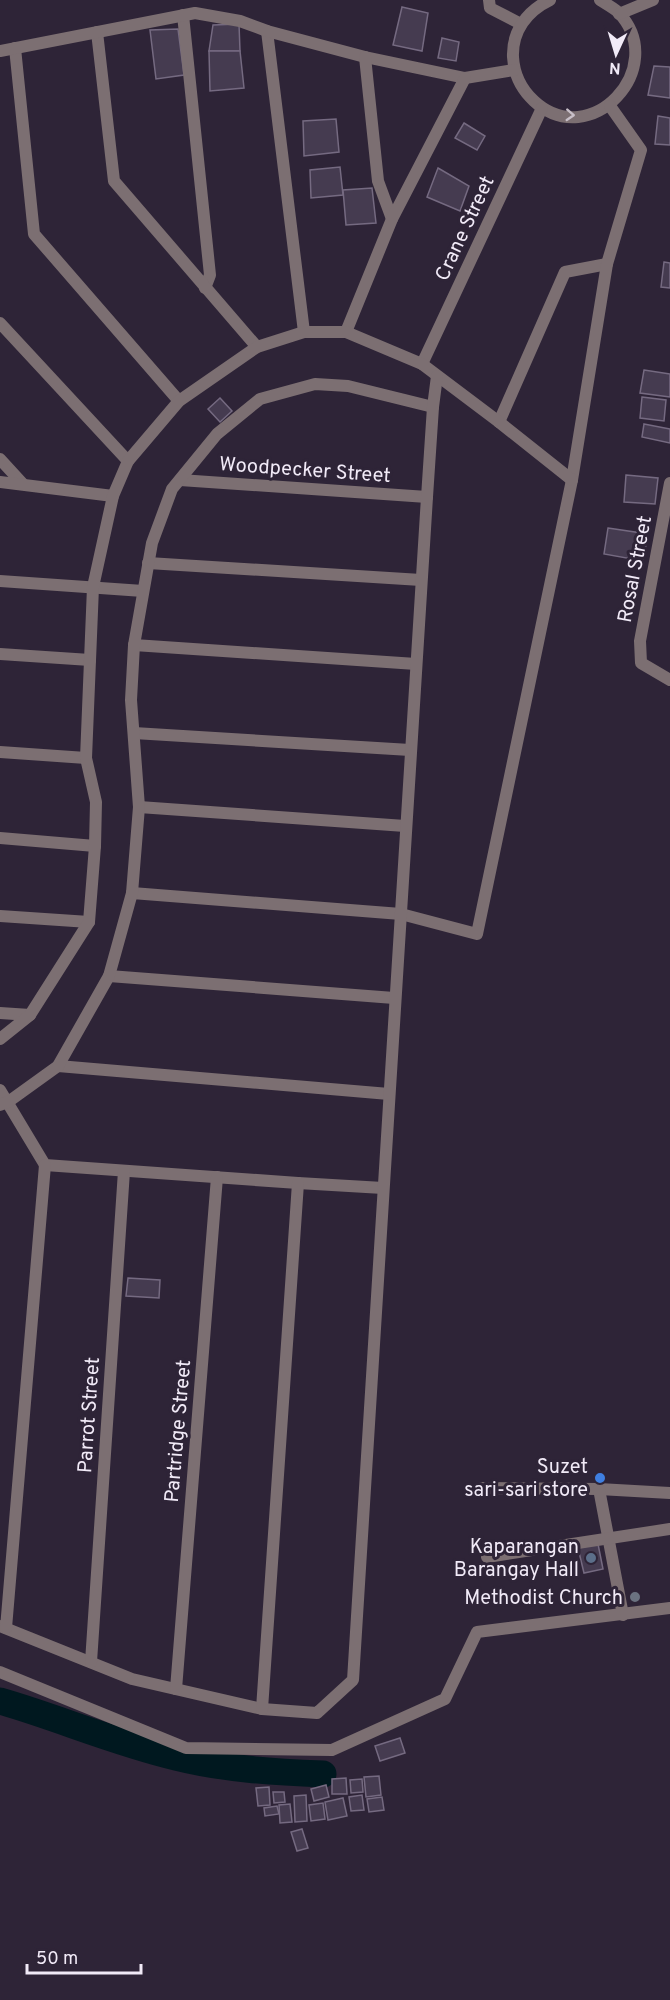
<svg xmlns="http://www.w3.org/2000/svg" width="670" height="2000" font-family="Overpass,sans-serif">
<rect width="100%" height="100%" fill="#2e2437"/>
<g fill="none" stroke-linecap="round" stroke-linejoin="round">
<path stroke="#00181f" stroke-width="27" d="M0,1701C59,1718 116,1743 176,1757C224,1769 273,1772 323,1774"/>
</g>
<g fill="#453b50" stroke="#756a81" stroke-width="1.5">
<polygon points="402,7 428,13 422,51 393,45"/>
<polygon points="239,24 240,51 209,51 213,25"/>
<polygon points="178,29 184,75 156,79 150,30"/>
<polygon points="442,38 459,42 456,61 438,58"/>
<polygon points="209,51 240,51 244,88 210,91"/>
<polygon points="654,66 670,67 670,98 648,95"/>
<polygon points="658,116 670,118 670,145 655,144"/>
<polygon points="336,119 339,152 304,156 303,121"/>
<polygon points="464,123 485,136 477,150 455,138"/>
<polygon points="340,167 343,195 311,198 310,170"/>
<polygon points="438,168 469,186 460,211 427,197"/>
<polygon points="372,188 376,223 346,225 343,190"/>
<polygon points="664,262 670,263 670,288 661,287"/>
<polygon points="644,370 670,374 670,397 640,393"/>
<polygon points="642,397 666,400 664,421 640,418"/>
<polygon points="220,398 232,411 220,422 208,409"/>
<polygon points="644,424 670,429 670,443 642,437"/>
<polygon points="626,475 658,478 655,504 624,502"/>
<polygon points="608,528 648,534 643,561 604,554"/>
<polygon points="128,1278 160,1280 159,1298 126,1296"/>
<polygon points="598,1544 603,1569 584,1573 578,1548"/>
<polygon points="400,1738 405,1753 380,1761 375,1746"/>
<polygon points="379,1776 381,1795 366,1797 364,1777"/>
<polygon points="346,1778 347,1794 332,1794 332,1779"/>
<polygon points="362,1779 363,1792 351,1793 350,1780"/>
<polygon points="326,1785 329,1797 314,1801 311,1789"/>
<polygon points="269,1787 270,1805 258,1806 256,1788"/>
<polygon points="273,1792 284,1792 285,1802 274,1803"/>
<polygon points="306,1795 307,1821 295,1822 294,1796"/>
<polygon points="362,1795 364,1810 351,1811 349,1797"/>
<polygon points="382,1797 384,1810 369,1812 367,1799"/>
<polygon points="343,1798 347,1816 328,1820 325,1802"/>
<polygon points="323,1803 325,1819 311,1821 309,1805"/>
<polygon points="290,1804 292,1822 280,1823 279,1805"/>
<polygon points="277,1806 279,1814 265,1816 264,1808"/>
<polygon points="302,1829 308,1848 297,1851 291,1832"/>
</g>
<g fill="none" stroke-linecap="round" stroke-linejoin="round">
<g stroke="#7c6f72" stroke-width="12">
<polyline points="489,0 490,8 521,24"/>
<path d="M550,0C527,11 512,31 513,57C514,75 521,89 534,101C590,153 670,68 619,13C614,8 606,4 600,0"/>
<polyline points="619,14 653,0"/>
<polyline points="183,15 210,275 205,288"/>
<polyline points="267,31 304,332"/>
<polyline points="97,32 114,181 257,347"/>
<polyline points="15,48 34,234 179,401"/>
<polyline points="0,51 195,13 240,21 267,31 365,57 465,78 514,70"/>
<polyline points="365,57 378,181 392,219"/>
<polyline points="0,323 128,461"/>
<polyline points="346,332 392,219 465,78"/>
<polyline points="422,364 542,108"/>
<polyline points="499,422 565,272 607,264"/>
<polyline points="0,459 22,483"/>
<polyline points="180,480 427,497"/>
<polyline points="0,482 113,496"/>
<polyline points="670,483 640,641 641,663 670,680"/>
<polyline points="148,563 421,580"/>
<polyline points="0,581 143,591"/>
<polyline points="134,645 416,664"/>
<polyline points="0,654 90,660"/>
<polyline points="134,733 410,750"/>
<polyline points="0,752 86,758"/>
<polyline points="139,807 405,826"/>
<polyline points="0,838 95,846"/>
<polyline points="132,893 401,914 477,934 572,480 607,264 641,150 610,106"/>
<polyline points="0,916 89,922"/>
<polyline points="109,976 394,998"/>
<polyline points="0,1013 30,1015"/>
<polyline points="0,1039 30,1015 89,922 95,846 96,802 86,758 93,587 113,496 128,461 179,401 257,347 304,332 346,332 422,364 499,422 572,480"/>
<polyline points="58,1066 389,1094"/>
<polyline points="0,1090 45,1165 298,1183 383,1188"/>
<polyline points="0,1105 8,1102 58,1066 109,976 132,893 139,807 131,700 134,645 152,543 172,489 217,434 260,399 315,384 348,386 433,407"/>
<polyline points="482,1488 599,1489 670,1493"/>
<polyline points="599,1489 623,1615"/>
<polyline points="487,1557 670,1529"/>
<polyline points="0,1626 132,1679 262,1709 317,1713 353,1680 427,497 433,407 437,376"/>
<polyline points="6,1628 45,1165"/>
<polyline points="91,1662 124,1171"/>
<polyline points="0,1672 186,1748 332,1750 445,1699 477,1632 670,1608"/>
<polyline points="176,1689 217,1177"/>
<polyline points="262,1709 298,1183"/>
</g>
</g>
<defs><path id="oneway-chevron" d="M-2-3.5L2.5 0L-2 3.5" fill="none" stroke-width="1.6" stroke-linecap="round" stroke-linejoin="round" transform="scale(1.5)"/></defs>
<use stroke="#c8bfc8" href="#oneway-chevron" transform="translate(570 115) rotate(3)"/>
<circle fill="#3f7fe0" stroke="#2e2437" stroke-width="2" cx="600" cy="1478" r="6"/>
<circle fill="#5c6f8a" stroke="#2e2437" stroke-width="2" cx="591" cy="1558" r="6"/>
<circle fill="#6b7280" stroke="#2e2437" stroke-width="2" cx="635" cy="1597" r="6"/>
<g text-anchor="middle" stroke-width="6" stroke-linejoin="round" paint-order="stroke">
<g font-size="20" fill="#f1eaf7" stroke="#2e2437">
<text transform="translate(464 228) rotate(-65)" y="7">Crane Street</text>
<text transform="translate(305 469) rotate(4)" y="7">Woodpecker Street</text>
<text transform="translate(634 569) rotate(-79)" y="7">Rosal Street</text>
<text transform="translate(88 1415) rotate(-86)" y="7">Parrot Street</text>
<text transform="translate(177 1431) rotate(-85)" y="7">Partridge Street</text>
</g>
<g font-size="20" fill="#f1eaf7" stroke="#2e2437" text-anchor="end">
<text x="588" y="1473">Suzet<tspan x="588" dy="23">sari-sari store</tspan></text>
<text x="579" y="1553">Kaparangan<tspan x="579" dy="23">Barangay Hall</tspan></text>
<text x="623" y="1604">Methodist Church</text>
</g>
</g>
<g transform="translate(616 54) rotate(184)" stroke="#2e2437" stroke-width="4.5" paint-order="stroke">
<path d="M0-4.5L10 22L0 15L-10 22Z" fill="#f1eaf7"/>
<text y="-9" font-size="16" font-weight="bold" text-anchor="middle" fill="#f1eaf7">N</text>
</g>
<path d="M27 1964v9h114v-9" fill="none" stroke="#f1eaf7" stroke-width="3"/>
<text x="36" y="1964" font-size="18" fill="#f1eaf7" stroke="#2e2437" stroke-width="4.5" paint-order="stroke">50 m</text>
</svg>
